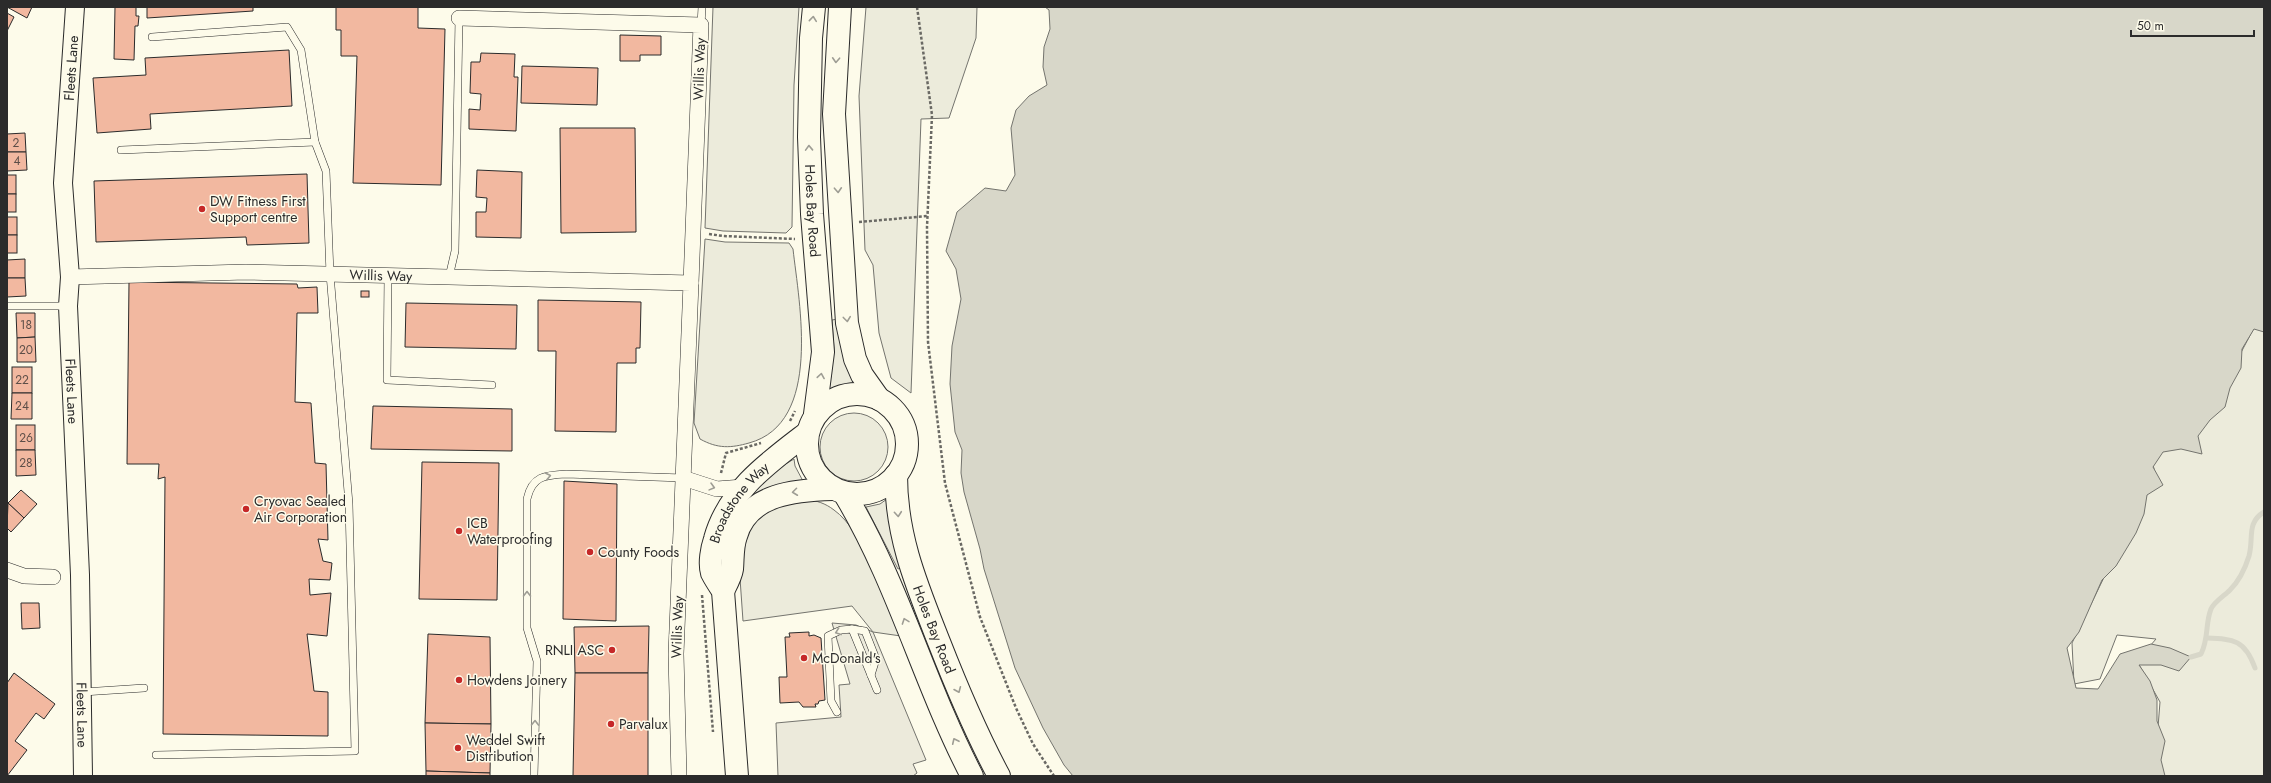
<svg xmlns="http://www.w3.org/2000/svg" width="2271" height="783" font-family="Jost,sans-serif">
<rect width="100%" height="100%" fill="#fdfbea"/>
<g fill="#ecebdb" stroke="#74746e">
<polygon points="713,7 799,7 794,85 792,227 786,233 723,231 705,228"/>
<polygon points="866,7 977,7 976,38 949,118 921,119 911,393 891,378 879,333 873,265 865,250 859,96"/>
<path d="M705,239L725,242L789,243L793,249C799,303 823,423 749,443C731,448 718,449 700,439L694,423Z"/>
<polygon points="838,319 858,386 848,386 829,391 834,349 832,320"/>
<polygon points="2256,324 2264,325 2264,776 2106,776 2155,765 2160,702 2137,661 2156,639 2117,635 2100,679 2074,684 2072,643 2155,473 2150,452 2194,442"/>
<circle cx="854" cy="447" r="34"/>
<polygon points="794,459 795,466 804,483 737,507 779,468"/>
<path d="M806,499C817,501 825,503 834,510C864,531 887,602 901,636L873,632L852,606L743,621L739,564L745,533L762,511Z"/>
<polygon points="887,499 890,527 904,567 898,569 866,507 880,504"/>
</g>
<polygon fill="#eceadb" stroke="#74746e" points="832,623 856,625 873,632 926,760 913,764 917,773 913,776 778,776 776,723 841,717 839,685 850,684"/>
<polygon fill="#d8d7c9" stroke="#74746e" points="1045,7 2264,7 2264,332 2254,329 2242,349 2241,368 2230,388 2225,407 2210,420 2198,436 2202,454 2181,449 2163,452 2153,467 2163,485 2147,495 2144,514 2136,533 2116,566 2102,580 2079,632 2067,648 2076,688 2098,689 2120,654 2151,644 2170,648 2191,657 2179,671 2161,665 2139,665 2150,681 2157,700 2157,721 2165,741 2161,760 2165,776 1073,776 1064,765 1043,728 1015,668 984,569 980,549 964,492 961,473 962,450 955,432 950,384 952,346 961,299 956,269 946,251 957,212 985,188 1006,191 1015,175 1011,128 1016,110 1029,96 1047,85 1043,67 1044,47 1050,29 1049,10"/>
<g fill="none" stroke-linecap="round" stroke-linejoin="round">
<g stroke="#d8d7c9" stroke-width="5">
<path d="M2207,638C2234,639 2245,640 2255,668"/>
<path d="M2191,657L2201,654C2209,638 2205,624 2211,609C2214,602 2224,596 2230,590C2240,580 2245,569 2249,556C2254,538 2246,523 2264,512"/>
</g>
</g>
<g fill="#f2b8a0" stroke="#2b2b2b">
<polygon points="7,7 32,7 27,18"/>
<polygon points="115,7 136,7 136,16 139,16 138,26 135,26 134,60 114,59"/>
<polygon points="147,7 253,7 253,11 147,18"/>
<polygon points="336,7 418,7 418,28 445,29 441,185 353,183 357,56 341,56 341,30 336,30"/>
<polygon points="7,13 14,17 7,31"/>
<polygon points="620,35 661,36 661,55 640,55 640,61 620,61"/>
<polygon points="289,50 292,106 150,114 151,129 97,133 93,78 146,75 145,58"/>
<polygon points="481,53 515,54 514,77 518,77 516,131 469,129 469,109 480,110 481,94 470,93 471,62 480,62"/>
<polygon points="522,66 598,68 597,105 521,103"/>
<polygon points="560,128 635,128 636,232 561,233"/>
<polygon points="25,133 26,152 7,152 7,134"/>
<polygon points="7,152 26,152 27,170 7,171"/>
<polygon points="477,170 522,172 521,238 476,237 476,212 486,212 487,198 476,197"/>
<polygon points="307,174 309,243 247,245 246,237 96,242 94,181"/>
<rect x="7" y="175" width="9" height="19"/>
<rect x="7" y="194" width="9" height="18"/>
<rect x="7" y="217" width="10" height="18"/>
<rect x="7" y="235" width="10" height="18"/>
<polygon points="25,259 25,278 7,278 7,260"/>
<polygon points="7,278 25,278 26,296 7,297"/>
<polygon points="129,282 297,284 298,288 317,287 318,313 297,313 295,402 311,403 315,463 326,464 328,540 318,539 323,561 332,563 330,580 309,579 310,595 331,593 327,636 307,634 314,691 328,692 328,736 163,734 165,477 158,479 159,464 127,464"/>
<rect x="361" y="291" width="8" height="6"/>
<polygon points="538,300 641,302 640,348 636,348 636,363 617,363 616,432 555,431 556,351 538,351"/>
<polygon points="406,303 517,305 516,349 405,347"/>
<polygon points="16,313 35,313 35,337 17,338"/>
<polygon points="35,337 36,362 17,362 17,338"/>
<rect x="12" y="367" width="20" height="26"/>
<polygon points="12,393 32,393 32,419 11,419"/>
<polygon points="373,406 512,409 512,451 371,449"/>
<rect x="16" y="425" width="19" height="25"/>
<polygon points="16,450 35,450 36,475 16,476"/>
<polygon points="422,462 499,463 497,600 419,599"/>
<polygon points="564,481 617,484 616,621 563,619"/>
<polygon points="21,490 37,504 24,518 8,503"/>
<polygon points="8,503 24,518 11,532 7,528"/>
<polygon points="21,603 39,603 40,628 22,629"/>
<polygon points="649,626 648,673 575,673 574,627"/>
<polygon points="809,632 809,636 814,635 821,638 825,700 819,701 818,704 815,704 816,707 803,707 799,702 780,703 779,677 787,677 785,637 790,637 789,633"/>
<polygon points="428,634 490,637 491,724 425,723"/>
<polygon points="14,673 55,704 44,719 36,713 15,741 27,750 7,776 7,683"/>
<polygon points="575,673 648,673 648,776 573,776"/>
<polygon points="425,723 491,724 490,773 426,771"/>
<polygon points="426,771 490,773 490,776 426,776"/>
</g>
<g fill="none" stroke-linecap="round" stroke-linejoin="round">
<g stroke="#2b2b2b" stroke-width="8">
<g id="service">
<polyline points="701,25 702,7"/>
<polyline points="152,37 287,27 301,50 315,142 326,171 330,274 349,504 355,751 156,755"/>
<polyline points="121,150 315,142"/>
<polyline points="388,276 387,380 492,385"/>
<polyline points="449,277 455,251 459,18"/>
<polyline points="7,306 67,306"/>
<polyline points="852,629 865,631 876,659 871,675"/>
<polyline points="83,692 144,688"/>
<polyline points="837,712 831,701 828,636 841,630 852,629 877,690"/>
<path d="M534,776L537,661L527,628V499C532,476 545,475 566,474L683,478"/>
</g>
</g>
<g stroke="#2b2b2b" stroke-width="16">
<g id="minor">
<polyline points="459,18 701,25 691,283"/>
<path id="s1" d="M70,277L246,272L691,283L676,654L679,776"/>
<polyline points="683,478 717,489 743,487"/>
<polyline points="7,570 24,576 53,577"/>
</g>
</g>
<g stroke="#2b2b2b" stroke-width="20">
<g id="tertiary">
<path id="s2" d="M75,7L63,183L70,277L68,306L80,575L83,776"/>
</g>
</g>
<g stroke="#2b2b2b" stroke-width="24">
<g id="primary">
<path d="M723,591C726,585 731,576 732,569C733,557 732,547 736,536C748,493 797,490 833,489"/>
<path id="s3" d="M737,776L723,591C719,585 715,579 712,573C709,563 712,548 715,539C728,491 769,462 807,433"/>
</g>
</g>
<g stroke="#2b2b2b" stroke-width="24">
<g id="trunk">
<path id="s4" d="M814,7L811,38L809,137L812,214L823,352L815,414"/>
<polyline points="840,7 834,114 847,323 855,359 862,375 879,399"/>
<circle cx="857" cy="444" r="50"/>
<path id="s5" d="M896,475C896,537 917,586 939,642C957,688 976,733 999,776"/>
<path d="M844,493C898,582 924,684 972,776"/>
</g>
</g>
<g stroke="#6a6964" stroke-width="2.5" stroke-dasharray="3 2" stroke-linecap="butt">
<polyline points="917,7 932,115 927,227 928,342 945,483 980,617 1016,708 1033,744 1054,776"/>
<polyline points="859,222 928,216"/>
<polyline points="709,234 723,236 795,239"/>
<polyline points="790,421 795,411"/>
<polyline points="721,473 726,453 761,443"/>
<polyline points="702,595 713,732"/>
</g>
<use href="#service" stroke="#fdfbea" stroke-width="7"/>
<use href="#minor" stroke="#fdfbea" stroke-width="15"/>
<use href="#tertiary" stroke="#fdfbea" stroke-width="18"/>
<use href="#primary" stroke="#fdfbea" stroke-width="22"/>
<use href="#trunk" stroke="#fdfbea" stroke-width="22"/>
</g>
<defs><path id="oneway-chevron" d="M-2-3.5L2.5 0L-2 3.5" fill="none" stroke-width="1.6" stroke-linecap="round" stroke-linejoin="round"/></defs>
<g stroke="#9e9d94">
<use href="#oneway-chevron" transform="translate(813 19) rotate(-84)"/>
<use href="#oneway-chevron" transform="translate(836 60) rotate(93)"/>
<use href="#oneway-chevron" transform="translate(809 148) rotate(-92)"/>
<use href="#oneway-chevron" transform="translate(838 190) rotate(87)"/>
<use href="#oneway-chevron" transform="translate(847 319) rotate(83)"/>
<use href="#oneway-chevron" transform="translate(821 376) rotate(-81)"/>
<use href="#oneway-chevron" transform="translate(548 476) rotate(-13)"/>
<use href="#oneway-chevron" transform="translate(712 487) rotate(15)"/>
<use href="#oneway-chevron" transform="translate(795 492) rotate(173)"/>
<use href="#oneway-chevron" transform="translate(898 514) rotate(85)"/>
<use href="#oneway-chevron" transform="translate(527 594) rotate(-90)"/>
<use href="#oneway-chevron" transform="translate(905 621) rotate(-110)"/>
<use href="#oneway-chevron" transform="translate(838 632) rotate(160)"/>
<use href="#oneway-chevron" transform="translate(958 690) rotate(67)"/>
<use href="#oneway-chevron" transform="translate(535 723) rotate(-89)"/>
<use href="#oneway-chevron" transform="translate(955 741) rotate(-115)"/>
</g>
<g fill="#c62828" stroke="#fdfbea" stroke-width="1.5">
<circle cx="202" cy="209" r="4"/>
<circle cx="246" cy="509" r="4"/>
<circle cx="459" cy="531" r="4"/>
<circle cx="590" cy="552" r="4"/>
<circle cx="612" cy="650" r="4"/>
<circle cx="804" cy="658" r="4"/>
<circle cx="459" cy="680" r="4"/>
<circle cx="611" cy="724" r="4"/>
<circle cx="458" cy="748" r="4"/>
</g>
<g text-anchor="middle" stroke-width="3" stroke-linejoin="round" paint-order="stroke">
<g font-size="12" fill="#5d4e48">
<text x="16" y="147">2</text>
<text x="17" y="165">4</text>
<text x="26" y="329">18</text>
<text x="26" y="354">20</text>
<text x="22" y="384">22</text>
<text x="22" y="410">24</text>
<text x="26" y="442">26</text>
<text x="26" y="467">28</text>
</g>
<g font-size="14" fill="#2b2b2b" stroke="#fdfbea">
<text transform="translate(71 68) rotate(-86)" y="5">Fleets Lane</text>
<text transform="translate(699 69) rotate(-88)" y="5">Willis Way</text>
<text dy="5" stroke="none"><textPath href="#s4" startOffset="204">Holes Bay Road</textPath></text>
<text dy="5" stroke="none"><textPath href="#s1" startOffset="311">Willis Way</textPath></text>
<text dy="5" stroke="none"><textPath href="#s2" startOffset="385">Fleets Lane</textPath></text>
<text dy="5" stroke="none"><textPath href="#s3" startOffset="285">Broadstone Way</textPath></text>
<text transform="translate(677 627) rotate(-88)" y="5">Willis Way</text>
<text dy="5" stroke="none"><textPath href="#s5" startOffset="160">Holes Bay Road</textPath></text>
<text dy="5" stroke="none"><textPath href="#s2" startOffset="709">Fleets Lane</textPath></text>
</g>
<g font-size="14" fill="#2b2b2b" stroke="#fdfbea" text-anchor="start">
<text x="210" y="206">DW Fitness First<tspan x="210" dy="16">Support centre</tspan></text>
<text x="254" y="506">Cryovac Sealed<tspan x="254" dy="16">Air Corporation</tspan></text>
<text x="467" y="528">ICB<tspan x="467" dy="16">Waterproofing</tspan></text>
<text x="598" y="557">County Foods</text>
<text x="604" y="655" text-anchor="end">RNLI ASC</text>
<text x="812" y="663">McDonald's</text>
<text x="467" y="685">Howdens Joinery</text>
<text x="619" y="729">Parvalux</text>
<text x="466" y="745">Weddel Swift<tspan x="466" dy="16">Distribution</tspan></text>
</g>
</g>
<rect width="2271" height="783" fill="none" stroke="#2b2b2b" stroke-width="16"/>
<path d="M2131 30v6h123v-6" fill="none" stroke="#2b2b2b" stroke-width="2"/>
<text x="2137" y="30" font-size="12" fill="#2b2b2b" stroke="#fdfbea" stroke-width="3" paint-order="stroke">50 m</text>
</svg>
